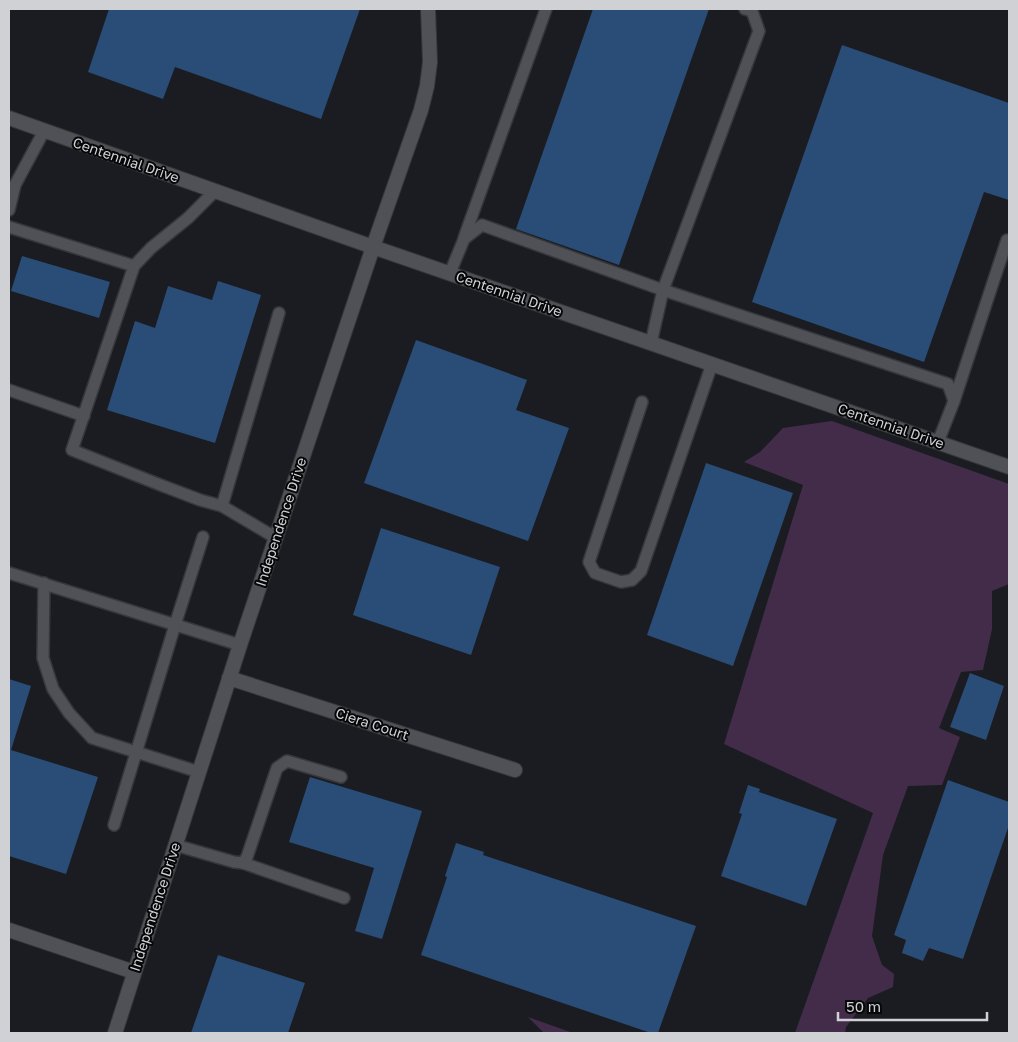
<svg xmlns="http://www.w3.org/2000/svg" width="1018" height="1042" font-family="'Golos Text',sans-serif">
<rect width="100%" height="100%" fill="#1b1c21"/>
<g fill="#432c4a">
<polygon points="832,421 1009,484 1009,584 992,591 992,629 983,670 961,672 939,728 960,737 942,785 908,786 883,855 872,936 882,965 894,974 893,987 868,998 846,1027 845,1033 795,1033 873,813 724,744 803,485 744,462 760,452 783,428"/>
<polygon points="528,1017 573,1033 544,1033"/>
</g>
<g fill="#294d76">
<polygon points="109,9 360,9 321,119 175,67 163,99 88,72"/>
<polygon points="593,9 709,9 619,265 516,229"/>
<polygon points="842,45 1009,103 1009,200 984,192 924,362 752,302"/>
<polygon points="22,256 110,282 99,318 11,291"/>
<polygon points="218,281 261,295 215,443 107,410 135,321 155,328 168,286 212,300"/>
<polygon points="416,340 527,380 516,410 569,428 528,541 364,483"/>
<polygon points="706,463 793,493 733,666 647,635"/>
<polygon points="381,528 500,567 471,655 353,615"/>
<polygon points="970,673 1004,686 986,740 950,727"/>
<polygon points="9,679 31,686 11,750 98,777 66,874 9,856"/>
<polygon points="310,777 422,811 382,939 355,931 374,868 289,842"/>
<polygon points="948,780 1009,802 1009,825 963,959 929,948 923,961 902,953 906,940 894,935"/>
<polygon points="748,785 760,789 759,792 837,819 806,906 721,876 742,814 739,813"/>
<polygon points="456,843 484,852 483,855 696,926 658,1033 651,1033 421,955 447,877 445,876"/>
<polygon points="218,955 305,983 288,1033 191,1033"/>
</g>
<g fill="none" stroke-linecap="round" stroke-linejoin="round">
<g stroke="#36373a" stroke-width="14">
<g id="service">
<polyline points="9,210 15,185 44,131"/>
<polyline points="9,227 134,266 151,248 188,218 215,191"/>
<polyline points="464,238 546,9"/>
<polyline points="134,266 72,450 158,484 200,500 222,506 276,538"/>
<polyline points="450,273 464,239 482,225 663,290 948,384 954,401"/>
<polyline points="651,343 663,290 759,31 752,11 745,9"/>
<polyline points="9,390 84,416"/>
<polyline points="642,402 589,562 595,573 621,582 632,580 641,571 712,364"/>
<polyline points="938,442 954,401 1007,240"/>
<polyline points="222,506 279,313"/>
<polyline points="9,573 240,645"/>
<polyline points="44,583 43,658 53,689 69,713 92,738 199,772"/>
<polyline points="114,825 175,625 203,537"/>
<polyline points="175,845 234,862 243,863 247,857 277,768 287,761 341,777"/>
<polyline points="243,863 344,898"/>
</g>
</g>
<g stroke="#36373a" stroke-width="16">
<g id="minor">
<polyline points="9,118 373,247 1009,467"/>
<polyline points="229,678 515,770"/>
<polyline points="9,930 134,972"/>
<polyline points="115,1033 240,645 373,247 421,110 427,86 430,62 428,9"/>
</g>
</g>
<use href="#service" stroke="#4f5156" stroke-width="11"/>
<use href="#minor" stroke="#4f5156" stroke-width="14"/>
</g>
<g text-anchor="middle" stroke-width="4" stroke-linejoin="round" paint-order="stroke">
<g font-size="14" fill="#d0d1d4" stroke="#060708">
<text transform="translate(126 160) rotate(19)" y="5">Centennial Drive</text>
<text transform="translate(509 294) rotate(19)" y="5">Centennial Drive</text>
<text transform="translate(891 426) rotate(19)" y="5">Centennial Drive</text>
<text transform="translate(281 522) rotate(-72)" y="5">Independence Drive</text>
<text transform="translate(372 724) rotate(18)" y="5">Ciera Court</text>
<text transform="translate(155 907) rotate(-72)" y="5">Independence Drive</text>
</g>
</g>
<rect width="1018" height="1042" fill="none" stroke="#d0d1d4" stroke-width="20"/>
<path d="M838 1012v8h149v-8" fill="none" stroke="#d0d1d4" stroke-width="2.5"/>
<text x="846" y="1012" font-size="15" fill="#d0d1d4" stroke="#060708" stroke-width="4" paint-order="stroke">50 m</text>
</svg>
